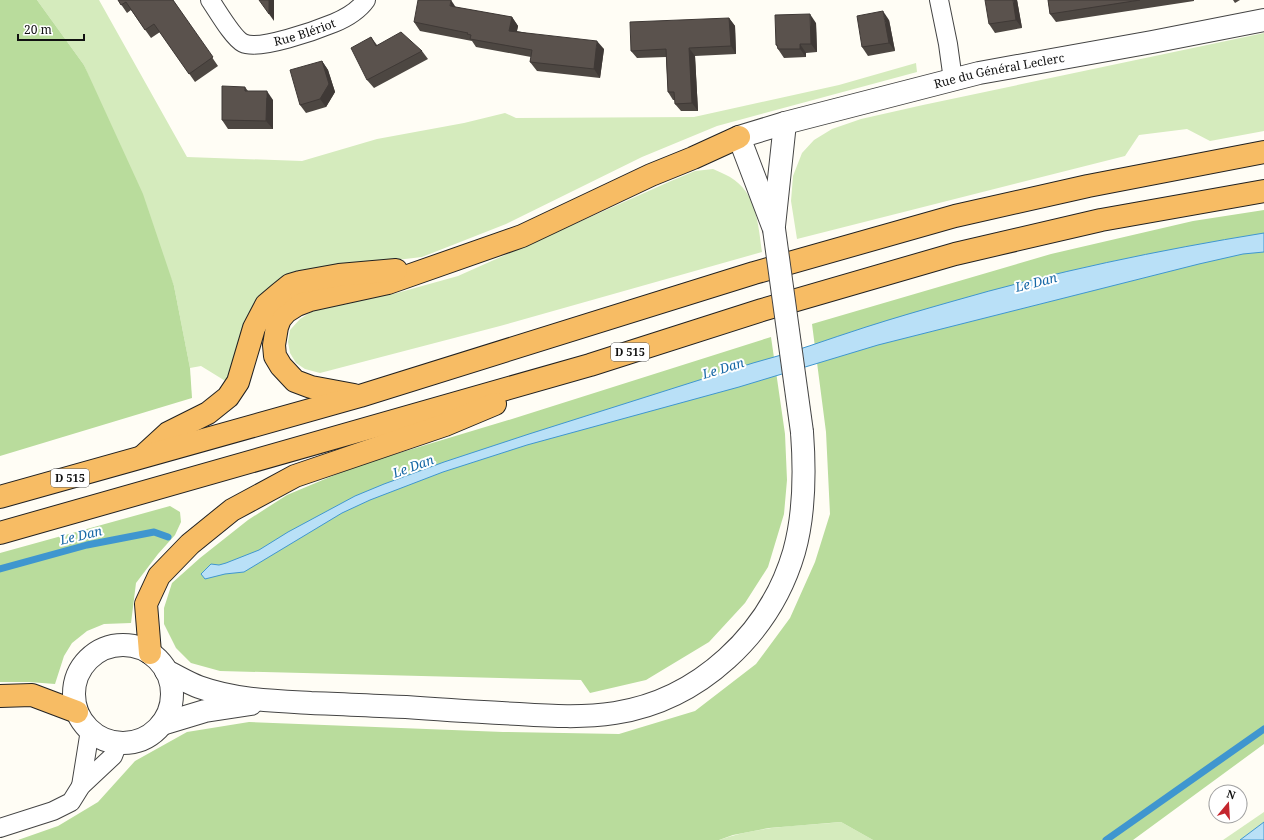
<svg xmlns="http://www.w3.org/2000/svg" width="1264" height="840" font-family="'Noto Serif',serif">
<rect width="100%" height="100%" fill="#fffdf5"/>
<g fill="#d5ebbd">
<polygon points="37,0 99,0 187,157 302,161 377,139 464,123 505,113 516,118 694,117 839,85 916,63 917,72 717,126 642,157 506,224 422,257 303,271 227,382 201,366 190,368 174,286 84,65"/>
<polygon points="1264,33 1264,131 1210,141 1187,129 1139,135 1125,156 797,239 791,201 793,176 802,153 814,140 832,129 861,119 923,105"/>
<path d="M713,169C719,172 725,174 730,177C757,193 758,224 762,252L500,326L320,373L305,369L296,363L290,353L288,342L290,330L300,319L314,310L397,293L458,276L671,181L695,171Z"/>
<polygon points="1264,812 1264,822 1240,840 1223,840"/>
<path d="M841,822L873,840H719C757,826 800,826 841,822Z"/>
</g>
<g fill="#b9dc9c">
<polygon points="0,0 37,0 84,65 143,194 174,286 190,368 192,398 0,456"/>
<polygon points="1264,210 1264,744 1133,840 873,840 841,822 769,828 733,835 719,840 18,840 58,826 98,802 135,761 187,732 249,722 503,732 619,734 695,711 756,664 790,618 815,562 830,514 826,432 812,324 1051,254 1193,221"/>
<polygon points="771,337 785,434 787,480 784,514 768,567 745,603 709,642 646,680 590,693 581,680 220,671 191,663 176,648 164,624 164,608 172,583 200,558 248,520 287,495 356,466 512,419"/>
<polygon points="170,506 180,512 181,522 175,535 158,554 136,583 131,623 104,624 87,631 72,643 64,656 55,684 29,682 0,682 0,553"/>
</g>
<g fill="#b9e0f7" stroke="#3f96cf">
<path d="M1264,233V252L1243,254L1199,264L878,345L739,387L527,445L443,472L370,500L342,513L244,572L225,574L205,579L201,574L211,564L219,565L226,563L259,550L288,532L355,496L384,484L444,462L529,434L753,363C792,353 828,339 866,327C894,318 922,310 950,302C1053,272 1159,250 1264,233Z"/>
<polygon points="1264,822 1264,840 1240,840"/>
</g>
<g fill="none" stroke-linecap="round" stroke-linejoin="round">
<g stroke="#3f96cf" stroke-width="7">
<polyline points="0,569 87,545 154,532 168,537"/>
<polyline points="1106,840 1264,729"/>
</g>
<g stroke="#444" stroke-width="20">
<g id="minor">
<path id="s1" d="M210,0C217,10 233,38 243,43C259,51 317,30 334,23C346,18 359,10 366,0"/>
<polyline points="939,0 948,44 953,80"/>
<polyline points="81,786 90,730"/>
<polyline points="0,828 53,811 71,802 81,786 113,756 118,743"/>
</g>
</g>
<g stroke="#444" stroke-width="24">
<g id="tertiary">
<polyline points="774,226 785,123"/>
<path id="s2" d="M774,229L739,137L785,123L979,73L1152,42L1264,20"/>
<circle cx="123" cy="694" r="49"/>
<path d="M166,671C177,676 188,683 199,687C235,700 274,701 311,703C343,704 374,706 406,707C444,710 481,712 519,714C551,716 583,718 615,713C699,700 770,634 794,552C805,513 805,472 802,432"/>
<polyline points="162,724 205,711 251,704"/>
</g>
</g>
<g stroke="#222" stroke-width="24">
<g id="trunk">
<polyline points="354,395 311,387 295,381 281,366 275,356 274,345 277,327 280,319 286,312 297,305 310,300 388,283 522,236 651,175 693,158 739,137"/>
<polyline points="144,455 168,433 208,413 228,397 238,382 254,328 266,305 279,294 290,285 300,282 339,275 396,270"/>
<polyline points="0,497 360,396 754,273 955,216 1088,186 1264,152"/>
<polyline points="0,533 590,365 762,310 955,254 1101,220 1264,191"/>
<polyline points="150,653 146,604 159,576 190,544 232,510 295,476 445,425 495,404"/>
<polyline points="0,696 32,695 77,712"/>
</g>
</g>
<use href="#minor" stroke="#fff" stroke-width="18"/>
<use href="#tertiary" stroke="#fff" stroke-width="22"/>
<use href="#trunk" stroke="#f7bc64" stroke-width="22"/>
<g stroke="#444" stroke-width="24" stroke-linecap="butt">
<polyline id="tertiary-bridge" points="774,229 802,432"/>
</g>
<use href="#tertiary-bridge" stroke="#fff" stroke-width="22"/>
</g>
<g fill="#4d4742">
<polygon points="118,0 173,0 218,66 195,82 160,32 151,38 131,10 127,13"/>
<polygon points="1017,0 1022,28 995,33 989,24"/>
<polygon points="1048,0 1194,0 1194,1 1056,22 1050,14"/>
<polygon points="1233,0 1240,0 1235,3"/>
<polygon points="455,7 512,17 518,26 517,31 604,49 600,78 537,71 530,62 531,57 476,47 472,41 420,31 414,22"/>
<polygon points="729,18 735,26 736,54 695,56 698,111 681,111 675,104 675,100 673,100 668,92 666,57 637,58 631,51"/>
<polygon points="889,20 895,51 868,56 862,47"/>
<polygon points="816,23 817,52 806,53 806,57 784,58 778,49 778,47 776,45"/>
<polygon points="371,37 377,45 422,51 428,59 374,88 367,80"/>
<polygon points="322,61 328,70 335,92 326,107 306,113 300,105"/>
<polygon points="245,87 248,91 273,100 273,129 228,129 222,120"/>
</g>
<g fill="#3f3936">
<polygon points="269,0 274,0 274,21 269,14"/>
<polygon points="451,0 457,9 450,6"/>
<polygon points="1013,0 1017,0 1022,28 1016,20"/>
<polygon points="883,11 889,20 895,51 889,43"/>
<polygon points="810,14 816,23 817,52 811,44"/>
<polygon points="512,17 518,26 515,39 509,31"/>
<polygon points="729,18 735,26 736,54 731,46"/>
<polygon points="597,41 604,49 600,78 594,69"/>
<polygon points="800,44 806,53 806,57 800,49"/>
<polygon points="689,48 695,56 698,111 692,103"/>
<polygon points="322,61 328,70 335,92 326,107 320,99"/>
<polygon points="267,91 273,100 273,129 266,121"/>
</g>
<g fill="#5a524d" stroke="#3f3936">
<polygon points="118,0 173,0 213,57 189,74 154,24 145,30 126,2 121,5"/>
<polygon points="259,0 269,0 269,14"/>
<polygon points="418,0 451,0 450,6 512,17 509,31 597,41 594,69 530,62 532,50 470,39 471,35 467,34 468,33 414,22"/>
<polygon points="985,0 1013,0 1016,20 989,24"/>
<polygon points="1048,0 1140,0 1050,14"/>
<polygon points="883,11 889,43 862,47 857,16"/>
<polygon points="810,14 811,44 800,44 800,49 778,49 777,45 776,45 775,15"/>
<polygon points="729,18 731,46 689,48 692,103 675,104 674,92 668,92 666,49 631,51 630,22"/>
<polygon points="401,32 422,51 367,80 351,48 371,37 376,46"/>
<polygon points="322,61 329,84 320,99 300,105 290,70"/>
<polygon points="222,86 245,87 245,91 267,91 266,121 222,120"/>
</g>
<g text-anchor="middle" stroke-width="4" stroke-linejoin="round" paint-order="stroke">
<g fill="#fff" stroke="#585858" stroke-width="1">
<rect x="611" y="343" width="38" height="18" rx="3"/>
<rect x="51" y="469" width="38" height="18" rx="3"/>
</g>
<g font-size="11" font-weight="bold" fill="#111">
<text x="630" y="356">D 515</text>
<text x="70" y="482">D 515</text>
</g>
<g font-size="12" fill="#111" stroke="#fff">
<text dy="4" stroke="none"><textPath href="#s1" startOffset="118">Rue Blériot</textPath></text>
<text dy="4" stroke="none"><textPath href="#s2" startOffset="367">Rue du Général Leclerc</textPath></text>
</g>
<g font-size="13" font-style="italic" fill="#1768a6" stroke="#fff">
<text transform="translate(1036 282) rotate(-14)" y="5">Le Dan</text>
<text transform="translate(723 368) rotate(-17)" y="5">Le Dan</text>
<text transform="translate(413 466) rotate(-20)" y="5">Le Dan</text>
<text transform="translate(81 535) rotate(-13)" y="5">Le Dan</text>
</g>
</g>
<g transform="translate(1228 804) rotate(18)"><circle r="19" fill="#ffffff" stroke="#a0a0a0"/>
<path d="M0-3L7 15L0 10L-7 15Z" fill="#c4262e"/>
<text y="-6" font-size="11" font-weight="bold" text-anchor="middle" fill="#111111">N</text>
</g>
<path d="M18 34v6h66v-6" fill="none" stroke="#111111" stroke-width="2"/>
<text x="24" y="34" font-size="12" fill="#111111" stroke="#ffffff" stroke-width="3" paint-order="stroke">20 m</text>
</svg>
